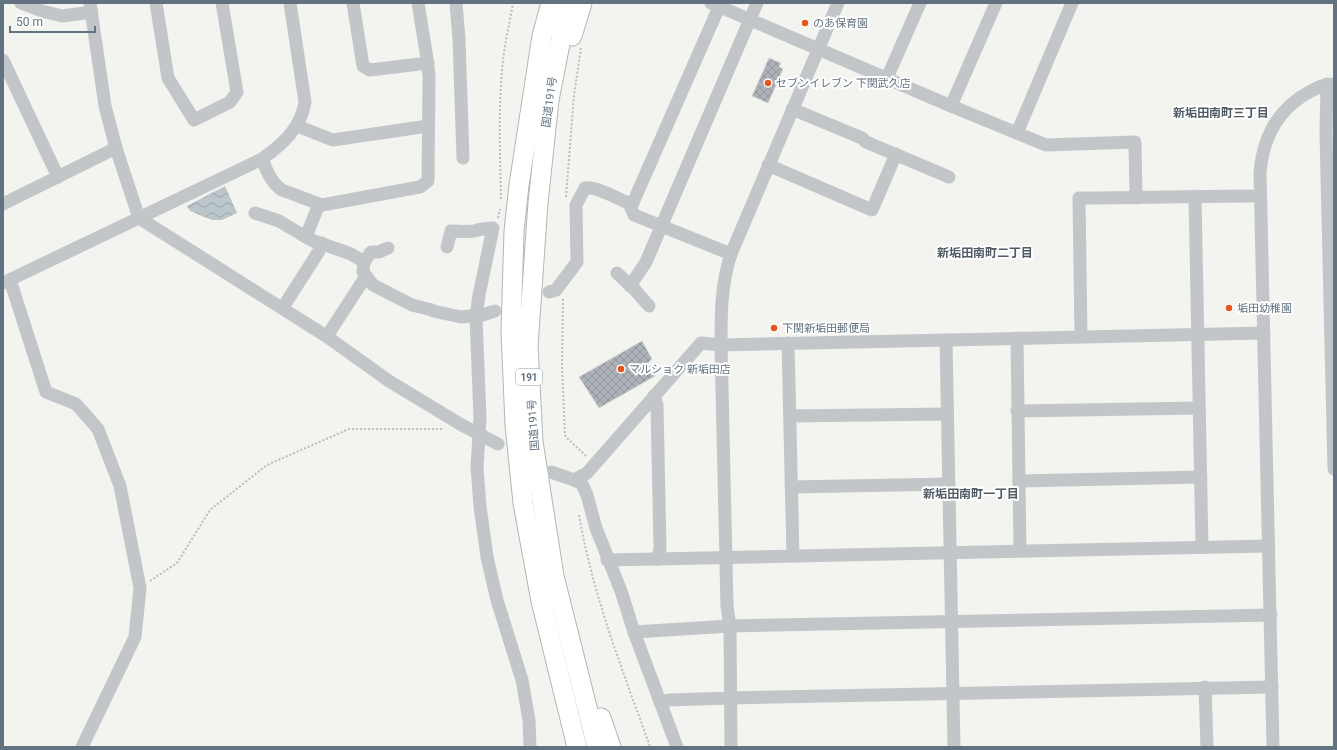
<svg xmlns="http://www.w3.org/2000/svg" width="1337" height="750" font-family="Roboto,'Noto Sans JP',sans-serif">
<defs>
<pattern id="water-waves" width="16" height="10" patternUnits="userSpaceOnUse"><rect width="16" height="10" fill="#bbc6cb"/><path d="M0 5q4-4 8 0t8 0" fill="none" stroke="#9ba5aa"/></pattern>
<pattern id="building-cross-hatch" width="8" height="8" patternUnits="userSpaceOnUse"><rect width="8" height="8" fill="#acb2b8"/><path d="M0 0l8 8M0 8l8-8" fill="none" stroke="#8f959b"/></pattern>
</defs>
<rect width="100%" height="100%" fill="#f3f4ef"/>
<polygon fill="url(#water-waves)" points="225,186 237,213 222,220 212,220 190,211 187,206"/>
<g fill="url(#building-cross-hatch)" stroke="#d4d5d2">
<polygon points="769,58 781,63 779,67 783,69 768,103 752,96"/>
<polygon points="642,341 652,359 648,363 655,376 599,408 579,377"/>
</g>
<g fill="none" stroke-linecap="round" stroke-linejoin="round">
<g stroke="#b3b6b9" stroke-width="21">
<g id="highway">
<polyline points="551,3 542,36 519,185 514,231 511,331 515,425 523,503 541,601 577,747"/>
<polyline points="568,3 549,100 538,203 528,346 533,442 554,576 597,747"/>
<polyline points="572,36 582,3"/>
<polyline points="601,718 611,747"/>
</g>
</g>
<g stroke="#babcbe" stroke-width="2" stroke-dasharray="2 2" stroke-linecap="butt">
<polyline points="566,197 574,95 581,48"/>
<path d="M501,199C500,153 498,107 503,61C505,41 510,22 513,3"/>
<polyline points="498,218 500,209"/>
<polyline points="563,299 562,366 565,435 567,438 586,456"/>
<path d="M579,515C588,567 604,619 622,669C631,695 641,721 650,747"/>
<polyline points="150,581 177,563 210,510 267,465 349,429 444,429"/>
</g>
<g stroke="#c3c6c9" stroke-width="13">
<polyline points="21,3 42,11 62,16 92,12"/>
<polyline points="90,3 105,106 116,148 139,218 326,336 389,381 460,424 498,444"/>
<polyline points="156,3 168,78 194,120 230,102 237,92 222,3"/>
<polyline points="353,3 363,66 370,70 428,63"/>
<polyline points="456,3 459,39 463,158"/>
<polyline points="711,3 951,106 1046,145 1135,142 1136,198"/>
<polyline points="3,60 58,177"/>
<polyline points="887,78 920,3"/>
<polyline points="1327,84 1326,133 1334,469"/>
<polyline points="951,106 996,3"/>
<polyline points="792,109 862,138 866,142 949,177"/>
<polyline points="297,126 333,140 428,126"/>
<polyline points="1017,133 1072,3"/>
<path d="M262,159C267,171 271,183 282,190L322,205L420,187L428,181L429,76L426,52L418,3"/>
<polyline points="768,165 872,210 896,154"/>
<polyline points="1195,196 1202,547"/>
<polyline points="3,204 116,148"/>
<polyline points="632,205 719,7"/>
<polyline points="255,213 279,221 311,240 351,254 364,262 363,272 373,285 412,305 432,310 433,311 461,317 470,316"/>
<polyline points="306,237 319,204"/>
<path d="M447,247L451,231C458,231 466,232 474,231C481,229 486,228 493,228L479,295L476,317L480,418L477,467L480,506L487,557L497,600L522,680L529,720L530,747"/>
<polyline points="364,262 371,252 379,252 388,248"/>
<polyline points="617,273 635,290 649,306"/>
<polyline points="10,280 46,392 76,404 98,429 120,486 140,588 135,637 82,747"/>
<path d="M3,283L262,159C283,144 301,128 305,102L290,3"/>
<polyline points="630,286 646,262 757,3"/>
<path d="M549,292L556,290L577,262L576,205L585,188C596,186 621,200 632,205L631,208L634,215L731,254"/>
<polyline points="287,301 319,251 322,243"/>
<polyline points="476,317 495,311"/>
<polyline points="331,330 366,276"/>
<path d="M1081,336L1079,198C1137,198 1194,196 1251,196"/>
<polyline points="1017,338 1020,551"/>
<polyline points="946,340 954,747"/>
<polyline points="788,343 793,556"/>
<polyline points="654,396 657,405 660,548 658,559"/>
<polyline points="1017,411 1199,408"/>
<polyline points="790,416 947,414"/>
<polyline points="551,472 574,480 582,484 587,495 596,528 621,591 634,632 730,626 1271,615"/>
<polyline points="574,480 587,473 701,343 721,345 1264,333"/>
<polyline points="1019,481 1201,477"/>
<polyline points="791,487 949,484"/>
<polyline points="607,560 1269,546"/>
<polyline points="634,632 677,747"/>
<polyline points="1205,687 1207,747"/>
<polyline points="660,702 669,700 730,698 1272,687"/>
<path d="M731,747L730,626L727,606L721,345C721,314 721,284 731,254L838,3"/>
<path d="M1273,747L1260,173C1263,137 1278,108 1311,91C1319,87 1325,84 1334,84"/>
</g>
<use href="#highway" stroke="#fff" stroke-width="19"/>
</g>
<g fill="#e7541c" stroke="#fff" stroke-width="1.5">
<circle cx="805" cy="23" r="4"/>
<circle cx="768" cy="83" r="4"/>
<circle cx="1229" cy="308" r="4"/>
<circle cx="774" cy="328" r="4"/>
<circle cx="621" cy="369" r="4"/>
</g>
<g text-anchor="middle" stroke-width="4" stroke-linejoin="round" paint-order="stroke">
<rect fill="#fff" stroke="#919ca7" stroke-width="1" x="516" y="369" width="26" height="16" rx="3"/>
<g font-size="10" font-weight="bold" fill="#627281">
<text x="529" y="381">191</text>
</g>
<g font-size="11" fill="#627281" stroke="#fff" text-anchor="start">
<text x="813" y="27">のあ保育園</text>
<text x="776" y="87">セブンイレブン 下関武久店</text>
<text x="1237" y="312">垢田幼稚園</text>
<text x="782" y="332">下関新垢田郵便局</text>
<text x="629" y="373">マルショク 新垢田店</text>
</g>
<g font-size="11" fill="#627281" stroke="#fff">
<text transform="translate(549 102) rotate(-82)" y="4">国道191号</text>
<text transform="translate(533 425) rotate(-94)" y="4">国道191号</text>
</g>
<g font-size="12" font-weight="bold" fill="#505b66" stroke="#fff">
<text x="1221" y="117">新垢田南町三丁目</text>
<text x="985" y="257">新垢田南町二丁目</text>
<text x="971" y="498">新垢田南町一丁目</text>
</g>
</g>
<rect width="1337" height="750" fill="none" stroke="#627281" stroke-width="8"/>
<path d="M10 26v6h85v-6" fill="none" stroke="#627281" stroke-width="2"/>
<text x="16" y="26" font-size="12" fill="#627281" stroke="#ffffff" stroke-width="3" paint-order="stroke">50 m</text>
</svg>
